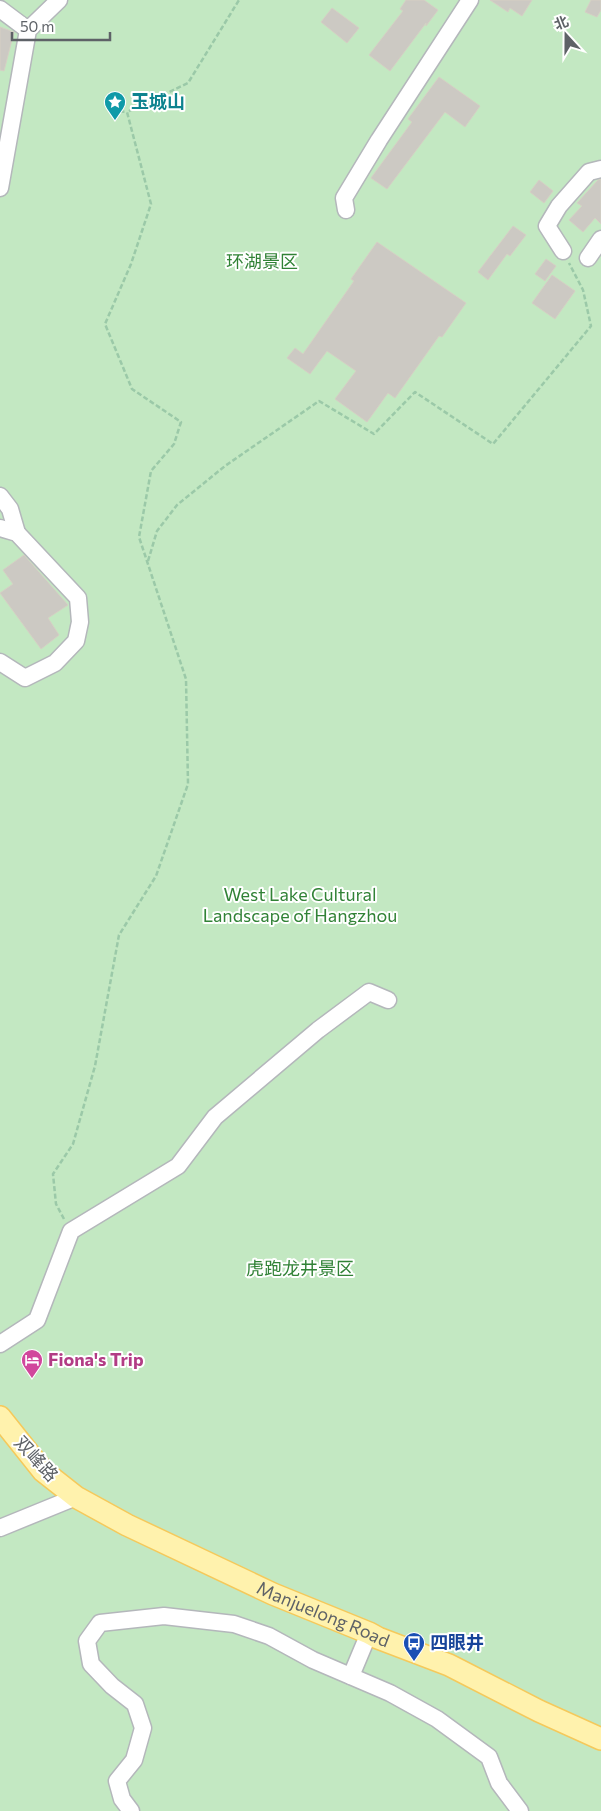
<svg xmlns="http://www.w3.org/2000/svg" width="601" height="1811" font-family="Commissioner,'Noto Sans SC',sans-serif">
<rect width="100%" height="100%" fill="#f0eee6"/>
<rect fill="#c3e8c2" x="0" y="0" width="601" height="1811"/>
<g fill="#ccc9c3" stroke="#d5d0c4">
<polygon points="406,0 424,0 438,10 426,26 426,23 390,71 369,55 403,11 400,9"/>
<polygon points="490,0 532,0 522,16 510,8 508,12"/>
<polygon points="591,0 601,0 601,10 597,17 585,12"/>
<polygon points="332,8 359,28 347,43 321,22"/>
<polygon points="0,27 14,32 4,71 0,70"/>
<polygon points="439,77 480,106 465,127 445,112 387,189 371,178 412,122 408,119"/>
<polygon points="601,179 601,224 595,218 583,232 569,220 582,206 577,203 598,180"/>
<polygon points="539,180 553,191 544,203 530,192"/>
<polygon points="513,226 526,235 510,256 507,254 488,280 478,272"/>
<polygon points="377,242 466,303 442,337 439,336 395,398 388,393 367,422 335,399 356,371 327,351 310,374 287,358 295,348 303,354 354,281 351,279"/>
<polygon points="546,259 556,266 545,281 535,274"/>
<polygon points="552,275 575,291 555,319 532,303"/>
<polygon points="24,555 68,605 48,618 59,635 41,649 0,593 13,584 3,570"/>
</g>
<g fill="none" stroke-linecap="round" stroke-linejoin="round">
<g stroke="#b4b7bb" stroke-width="19">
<g id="minor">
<polyline points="0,9 28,30"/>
<polyline points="0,188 28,30 59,0"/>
<polyline points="346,210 344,198 379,140 470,0"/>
<polyline points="563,251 547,226 559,206 589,172 601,169"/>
<polyline points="588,258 601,239"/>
<polyline points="0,496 10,509 17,533"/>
<polyline points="0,528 17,533 78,598 80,622 76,641 55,663 25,678 0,662"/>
<polyline points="0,1344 37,1320 71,1231 178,1166 215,1117 318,1030 369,992 388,1000"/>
<polyline points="0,1528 76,1497"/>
<polyline points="351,1676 369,1633"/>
<polyline points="131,1811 122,1799 117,1781 134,1760 143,1728 135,1704 112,1686 91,1664 87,1641 100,1623 164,1616 234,1624 269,1636 313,1660 390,1693 437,1719 489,1757 499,1783 520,1811"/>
</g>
</g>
<g stroke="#f5c95b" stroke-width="24">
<g id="major">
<path id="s1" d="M0,1417L43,1471L76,1497L127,1525L273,1594L369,1633L378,1638L449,1665L539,1711L601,1739"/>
</g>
</g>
<g stroke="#9bc9a8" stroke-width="2.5" stroke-dasharray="5 2.5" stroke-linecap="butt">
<polyline points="112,111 127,112"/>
<polyline points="148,561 157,531 177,505 225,466 319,401 374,434 415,392 493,444 591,326 583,290 569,263"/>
<polyline points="64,1219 56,1204 53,1174 73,1144 95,1066 119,935 156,876 188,784 186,679 139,537 151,471 174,444 181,422 132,389 105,324 131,264 151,204 127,112 188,83 239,0"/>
</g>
<use href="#minor" stroke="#fff" stroke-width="16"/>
<use href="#major" stroke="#fff2ad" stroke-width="21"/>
</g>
<defs>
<g id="sight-pin" transform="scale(1.125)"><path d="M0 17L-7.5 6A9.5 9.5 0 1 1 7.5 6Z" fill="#0f9aa8" stroke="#fff"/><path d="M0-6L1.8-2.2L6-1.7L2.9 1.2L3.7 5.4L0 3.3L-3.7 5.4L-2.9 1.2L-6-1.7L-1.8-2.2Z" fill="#fff"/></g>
<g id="hotel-pin" transform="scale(1.125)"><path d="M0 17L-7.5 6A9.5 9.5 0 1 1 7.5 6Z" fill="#d1479c" stroke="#fff"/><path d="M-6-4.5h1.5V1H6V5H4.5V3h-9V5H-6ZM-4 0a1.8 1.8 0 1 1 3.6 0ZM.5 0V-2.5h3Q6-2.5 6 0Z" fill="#fff"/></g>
<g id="bus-pin" transform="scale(1.125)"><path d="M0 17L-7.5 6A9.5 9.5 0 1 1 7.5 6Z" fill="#1a4fb4" stroke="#fff"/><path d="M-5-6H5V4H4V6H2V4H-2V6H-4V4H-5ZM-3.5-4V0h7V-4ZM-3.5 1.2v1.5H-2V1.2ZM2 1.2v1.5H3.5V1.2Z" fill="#fff"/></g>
</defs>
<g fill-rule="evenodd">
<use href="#sight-pin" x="115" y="102"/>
<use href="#hotel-pin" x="32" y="1360"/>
<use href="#bus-pin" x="414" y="1643"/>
</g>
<g text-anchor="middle" stroke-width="4" stroke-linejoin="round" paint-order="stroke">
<g font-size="18" font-weight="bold" fill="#0d838f" stroke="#fff" text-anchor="start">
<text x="131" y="108">玉城山</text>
</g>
<g font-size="18" fill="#318236" stroke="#fff">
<text x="262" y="268">环湖景区</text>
<text x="300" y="901">West Lake Cultural<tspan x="300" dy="21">Landscape of Hangzhou</tspan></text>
<text x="300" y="1275">虎跑龙井景区</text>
</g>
<g font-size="18" font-weight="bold" fill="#b23c85" stroke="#fff" text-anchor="start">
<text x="48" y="1366">Fiona's Trip</text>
</g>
<g font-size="18" fill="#5e6267" stroke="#fff">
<text transform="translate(36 1459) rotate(47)" y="6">双峰路</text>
<text dy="6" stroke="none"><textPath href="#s1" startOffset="385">Manjuelong Road</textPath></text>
</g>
<g font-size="18" font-weight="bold" fill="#164399" stroke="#fff" text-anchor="start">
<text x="430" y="1649">四眼井</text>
</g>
</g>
<g transform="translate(566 35) rotate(339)" stroke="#ffffff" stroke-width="4" paint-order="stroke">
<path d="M0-4L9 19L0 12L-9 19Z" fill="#5e6267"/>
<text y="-8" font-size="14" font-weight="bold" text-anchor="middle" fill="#5e6267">北</text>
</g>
<path d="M12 32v8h98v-8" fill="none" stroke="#5e6267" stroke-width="2.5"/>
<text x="20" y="32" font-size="15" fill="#5e6267" stroke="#ffffff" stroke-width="4" paint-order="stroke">50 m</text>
</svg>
